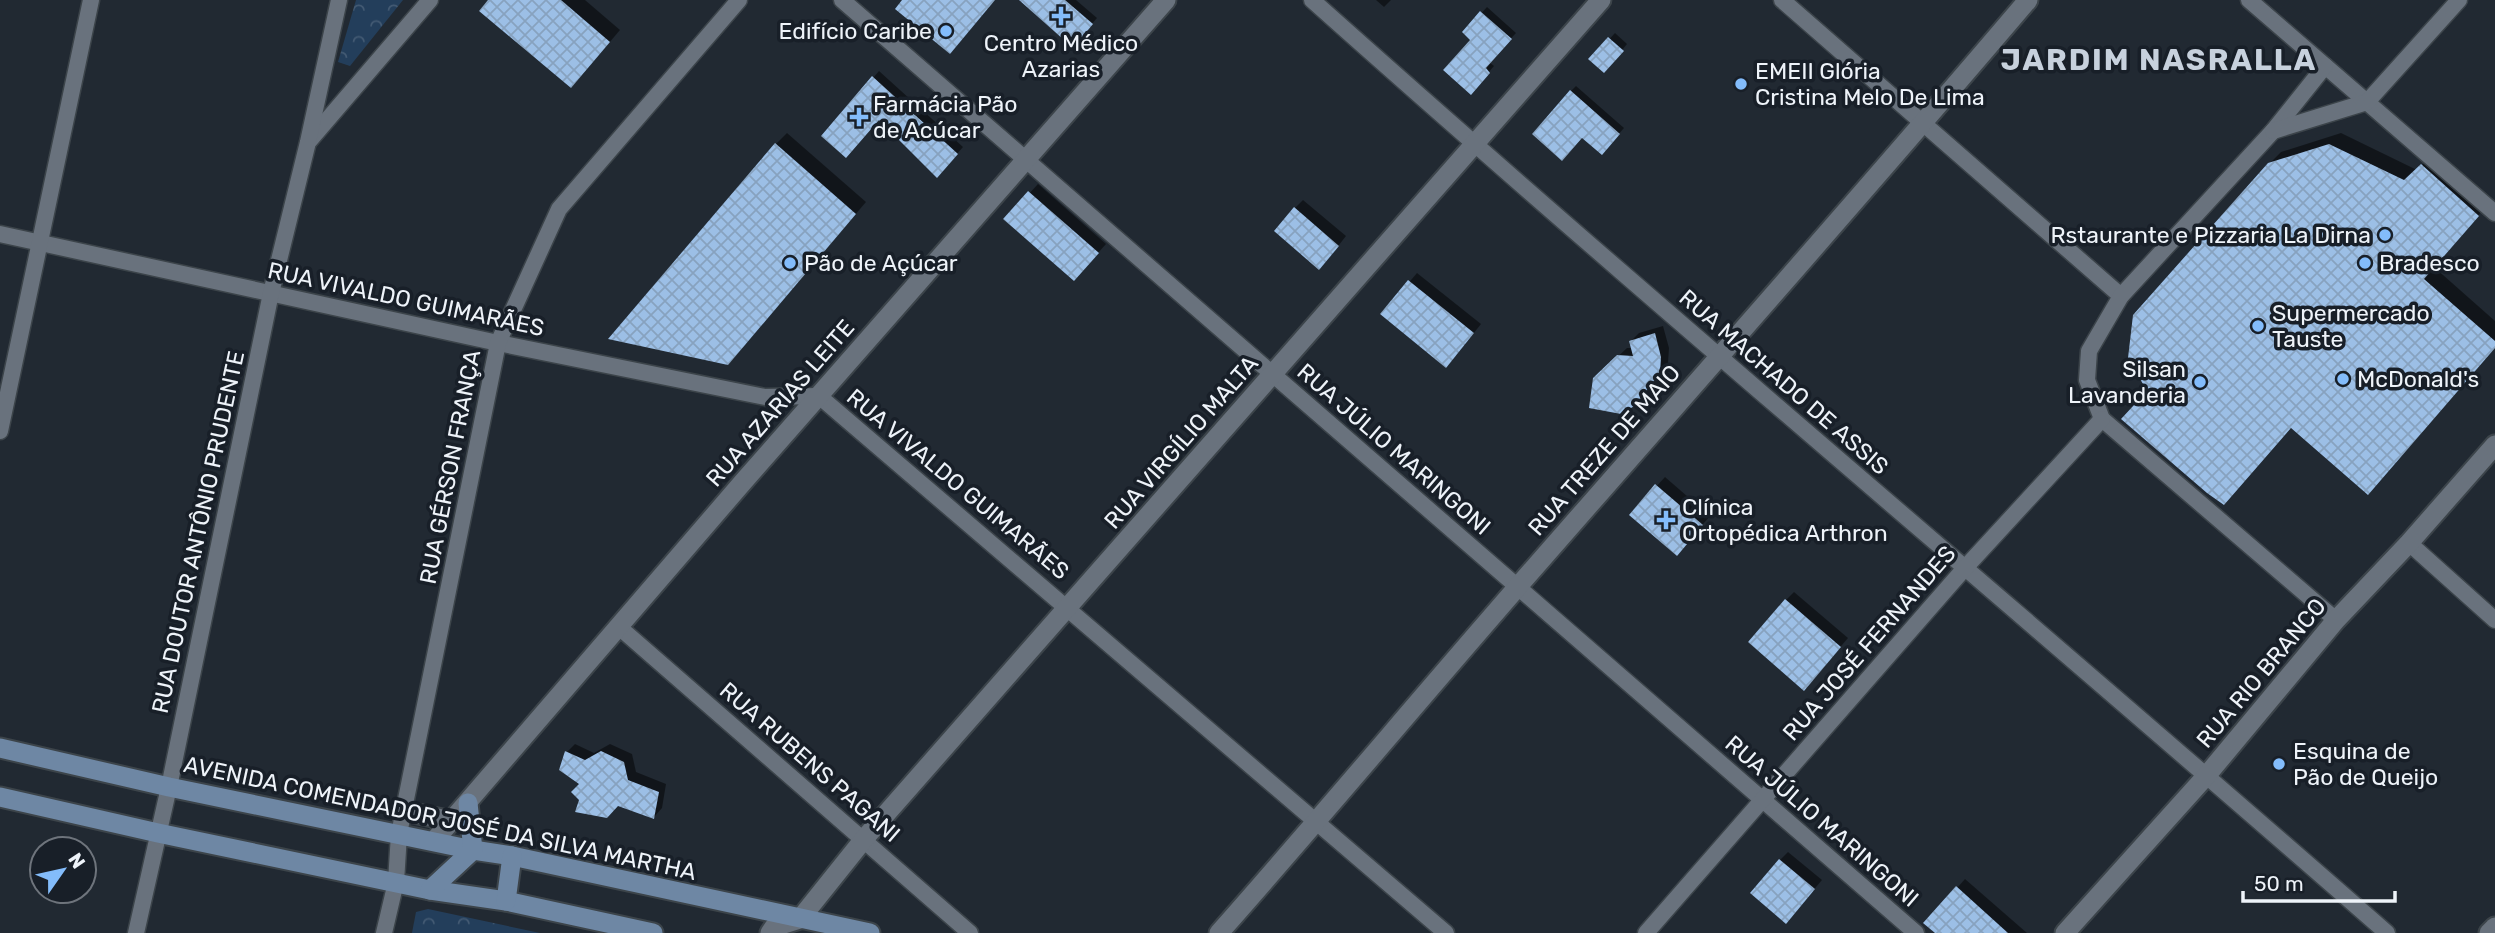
<svg xmlns="http://www.w3.org/2000/svg" width="2495" height="933" font-family="Rubik,sans-serif">
<defs>
<pattern id="forest-crowns" width="20" height="18" patternUnits="userSpaceOnUse" patternTransform="scale(1.75)"><rect width="20" height="18" fill="#233e5b"/><path d="M2 6a3 3 0 1 1 6 0M12 15a3 3 0 1 1 6 0" fill="none" stroke="#435a73"/></pattern>
<pattern id="building-cross-hatch" width="8" height="8" patternUnits="userSpaceOnUse" patternTransform="scale(1.75)"><rect width="8" height="8" fill="#9cbfe6"/><path d="M0 0l8 8M0 8l8-8" fill="none" stroke="#87a2bf"/></pattern>
</defs>
<rect width="100%" height="100%" fill="#212932"/>
<g fill="url(#forest-crowns)">
<polygon points="356,0 403,0 350,66 338,62"/>
<polygon points="428,909 540,933 412,933 416,912"/>
</g>
<g fill="#0007">
<polygon points="490,0 585,0 620,30 582,75"/>
<polygon points="1038,0 1076,0 1097,18 1078,40"/>
<polygon points="1376,0 1391,0 1384,7"/>
<polygon points="1487,7 1516,33 1489,62 1494,66 1476,87 1473,39 1464,32"/>
<polygon points="1615,33 1627,44 1609,66 1591,59"/>
<polygon points="879,71 963,147 943,170 879,118 823,136"/>
<polygon points="1576,86 1624,128 1602,153 1571,91"/>
<polygon points="787,133 866,202 728,363 776,144"/>
<polygon points="2341,133 2417,170 2434,154 2489,203 2434,267 2495,321 2495,347 2292,426 2149,391 2269,164 2281,152"/>
<polygon points="1038,184 1106,244 1082,271 1006,219"/>
<polygon points="1303,200 1346,236 1328,259 1295,208"/>
<polygon points="1417,273 1481,324 1454,358 1382,314"/>
<polygon points="1663,326 1669,348 1668,363 1644,394 1595,378 1627,348 1633,348 1631,341 1639,333"/>
<polygon points="1665,477 1710,516 1685,545 1631,514"/>
<polygon points="1794,592 1848,638 1812,680 1786,600"/>
<polygon points="575,744 594,753 610,744 632,754 636,772 666,784 662,808 654,817 618,805 581,799 581,784 567,752"/>
<polygon points="1788,852 1822,880 1794,913 1780,860"/>
<polygon points="1965,879 2027,933 1937,933 1957,888"/>
</g>
<g fill="url(#building-cross-hatch)">
<polygon points="488,0 561,0 610,42 571,88 479,11"/>
<polygon points="902,0 995,0 950,54 895,9"/>
<polygon points="1019,0 1065,0 1093,24 1073,48"/>
<polygon points="1480,11 1512,39 1486,68 1490,73 1471,95 1443,70 1470,40 1462,32"/>
<polygon points="1608,37 1624,51 1604,73 1588,59"/>
<polygon points="872,76 958,154 937,178 879,120 846,158 821,136"/>
<polygon points="1570,90 1620,134 1602,155 1582,138 1562,161 1532,134"/>
<polygon points="775,143 856,214 728,365 608,339"/>
<polygon points="2329,144 2404,180 2421,164 2479,216 2424,279 2495,341 2495,348 2368,495 2291,428 2224,505 2207,493 2121,419 2147,391 2128,358 2133,315 2268,163"/>
<polygon points="1028,191 1099,253 1074,281 1003,219"/>
<polygon points="1294,207 1339,246 1319,270 1274,231"/>
<polygon points="1408,280 1474,333 1446,368 1380,314"/>
<polygon points="1655,333 1661,357 1660,373 1636,405 1621,414 1589,408 1593,378 1617,355 1633,356 1629,341"/>
<polygon points="1655,484 1703,525 1677,556 1629,515"/>
<polygon points="1785,599 1841,647 1804,691 1748,642"/>
<polygon points="565,751 585,760 601,751 624,762 628,780 659,792 654,819 618,806 607,818 575,812 579,800 571,792 579,784 559,770"/>
<polygon points="1779,859 1815,889 1786,924 1750,893"/>
<polygon points="1956,886 2008,933 1935,933 1923,923"/>
</g>
<g fill="none" stroke-linecap="round" stroke-linejoin="round">
<g stroke="#3c444a" stroke-width="19">
<g id="minor">
<polyline points="842,0 1916,933"/>
<path d="M1312,0C1666,316 2030,620 2387,933"/>
<polyline points="1782,0 2121,296"/>
<polyline points="2249,0 2495,213"/>
<polyline points="2325,66 2273,131 2121,296 2089,351 2087,380 2102,419 2336,620"/>
<polyline points="2273,131 2367,102 2459,0"/>
<polyline points="310,140 430,0"/>
<polyline points="0,234 498,343 765,397 819,396 1446,933"/>
<polyline points="0,431 91,0"/>
<polyline points="2409,543 2495,620"/>
<polyline points="619,627 970,933"/>
<polyline points="136,933 169,787 271,293 308,142 339,0"/>
<polyline points="384,933 396,882 399,834 498,343 559,209 739,0"/>
<polyline points="1646,933 1964,569 2102,419"/>
</g>
</g>
<g stroke="#3c444a" stroke-width="23">
<g id="tertiary">
<polyline points="404,811 452,821"/>
<polyline points="434,841 743,482 1166,0"/>
<polyline points="770,933 774,927 800,919 864,839 1601,0"/>
<path d="M1219,933C1326,812 1429,688 1535,567C1700,378 1866,191 2028,0"/>
<polyline points="2065,933 2207,775 2336,620 2409,543 2495,445"/>
<polyline points="2489,933 2495,927"/>
</g>
</g>
<g stroke="#3c444a" stroke-width="23">
<g id="secondary">
<polyline points="0,748 169,787 473,850 512,856 870,933"/>
<polyline points="0,797 158,833 430,890 506,901 653,933"/>
<polyline points="430,890 473,850 468,803"/>
<polyline points="506,901 512,856"/>
</g>
</g>
<use href="#minor" stroke="#69727d" stroke-width="16"/>
<use href="#tertiary" stroke="#69727d" stroke-width="19"/>
<use href="#secondary" stroke="#6e87a4" stroke-width="19"/>
</g>
<g fill="#83bcfb" stroke="#181f28" stroke-width="2.5">
<path d="M1057.5 5.5h7v7h7v7h-7v7h-7v-7h-7v-7h7z"/>
<circle cx="946" cy="31" r="7"/>
<circle cx="1741" cy="84" r="7"/>
<path d="M855.5 106.5h7v7h7v7h-7v7h-7v-7h-7v-7h7z"/>
<circle cx="2385" cy="235" r="7"/>
<circle cx="790" cy="263" r="7"/>
<circle cx="2365" cy="263" r="7"/>
<circle cx="2258" cy="326" r="7"/>
<circle cx="2343" cy="379" r="7"/>
<circle cx="2200" cy="382" r="7"/>
<path d="M1662.5 509.5h7v7h7v7h-7v7h-7v-7h-7v-7h7z"/>
<circle cx="2279" cy="764" r="7"/>
</g>
<g text-anchor="middle" stroke-width="7" stroke-linejoin="round" paint-order="stroke">
<g font-size="23" fill="#eef3f9" stroke="#181f28" text-anchor="start">
<text x="932" y="39" text-anchor="end">Edifício Caribe</text>
<text x="1061" y="51" text-anchor="middle">Centro Médico<tspan x="1061" dy="26">Azarias</tspan></text>
<text x="1755" y="79">EMEII Glória<tspan x="1755" dy="26">Cristina Melo De Lima</tspan></text>
<text x="873" y="112">Farmácia Pão<tspan x="873" dy="26">de Acúcar</tspan></text>
<text x="2371" y="243" text-anchor="end">Rstaurante e Pizzaria La Dirna</text>
<text x="804" y="271">Pão de Açúcar</text>
<text x="2379" y="271">Bradesco</text>
<text x="2272" y="321">Supermercado<tspan x="2272" dy="26">Tauste</tspan></text>
<text x="2186" y="377" text-anchor="end">Silsan<tspan x="2186" dy="26">Lavanderia</tspan></text>
<text x="2357" y="387">McDonald's</text>
<text x="1682" y="515">Clínica<tspan x="1682" dy="26">Ortopédica Arthron</tspan></text>
<text x="2293" y="759">Esquina de<tspan x="2293" dy="26">Pão de Queijo</tspan></text>
</g>
<g font-size="23" fill="#eef3f9" stroke="#181f28">
<text transform="translate(406 299) rotate(12)" y="8">RUA VIVALDO GUIMARÃES</text>
<text transform="translate(1784 382) rotate(41)" y="8">RUA MACHADO DE ASSIS</text>
<text transform="translate(780 403) rotate(-49)" y="8">RUA AZARIAS LEITE</text>
<text transform="translate(1181 442) rotate(-49)" y="8">RUA VIRGÍLIO MALTA</text>
<text transform="translate(1394 449) rotate(41)" y="8">RUA JÚLIO MARINGONI</text>
<text transform="translate(1604 450) rotate(-49)" y="8">RUA TREZE DE MAIO</text>
<text transform="translate(450 467) rotate(-79)" y="8">RUA GÉRSON FRANÇA</text>
<text transform="translate(958 484) rotate(40)" y="8">RUA VIVALDO GUIMARÃES</text>
<text transform="translate(198 532) rotate(-78)" y="8">RUA DOUTOR ANTÔNIO PRUDENTE</text>
<text transform="translate(1869 643) rotate(-49)" y="8">RUA JOSÉ FERNANDES</text>
<text transform="translate(2261 673) rotate(-50)" y="8">RUA RIO BRANCO</text>
<text transform="translate(810 762) rotate(41)" y="8">RUA RUBENS PAGANI</text>
<text transform="translate(440 818) rotate(12)" y="8">AVENIDA COMENDADOR JOSÉ DA SILVA MARTHA</text>
<text transform="translate(1822 821) rotate(41)" y="8">RUA JÚLIO MARINGONI</text>
</g>
<g font-size="30" font-weight="bold" letter-spacing="2" fill="#c7d1dd" stroke="#181f28">
<text x="2159" y="70">JARDIM NASRALLA</text>
</g>
</g>
<g transform="translate(63 870) rotate(56)"><circle r="33" fill="#181f28" stroke="#6e747c" stroke-width="2"/>
<path d="M0-5L12 26L0 18L-12 26Z" fill="#83bcfb"/>
<text y="-10" font-size="19" font-weight="bold" text-anchor="middle" fill="#eef3f9">N</text>
</g>
<path d="M2243 891v10h152v-10" fill="none" stroke="#eef3f9" stroke-width="3.5"/>
<text x="2254" y="891" font-size="21" fill="#eef3f9" stroke="#181f28" stroke-width="5" paint-order="stroke">50 m</text>
</svg>
